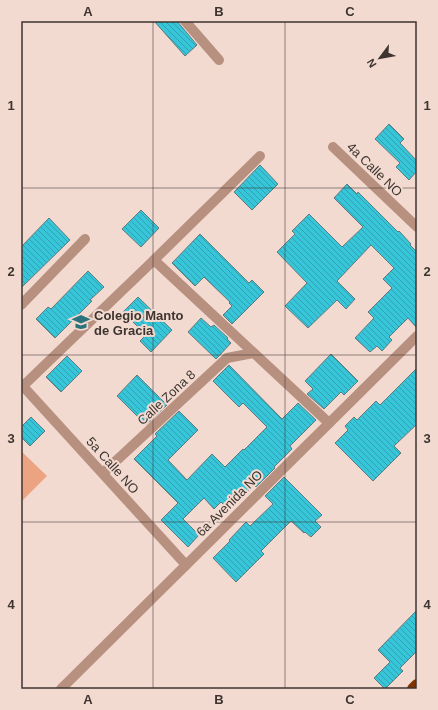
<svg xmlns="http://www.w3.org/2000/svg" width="438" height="710" font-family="Helvetica,sans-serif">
<defs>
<pattern id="building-back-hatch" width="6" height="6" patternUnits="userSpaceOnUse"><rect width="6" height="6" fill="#37c6d9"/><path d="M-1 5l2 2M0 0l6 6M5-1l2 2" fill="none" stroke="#30a2b0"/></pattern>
</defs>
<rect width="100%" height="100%" fill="#f2dad0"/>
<polygon fill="#eca382" points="21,451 47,476 21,502"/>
<g fill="url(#building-back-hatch)" stroke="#60797d">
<polygon points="154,21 177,21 197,45 185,56"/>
<polygon points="389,124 404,139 400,143 417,161 417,171 409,180 396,167 400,163 375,139"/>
<polygon points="260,165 278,184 252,210 234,192"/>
<polygon points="347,184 357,194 358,192 398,232 399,231 411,244 410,245 417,252 417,328 408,318 389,337 392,340 382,351 377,346 370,352 355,338 374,318 368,312 392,288 383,279 394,268 371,245 337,281 355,299 346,309 337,300 308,328 285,306 307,283 277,252 295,234 292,231 309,214 342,247 363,227 334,198"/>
<polygon points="141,210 159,228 141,247 122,229"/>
<polygon points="49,218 70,240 21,288 21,247"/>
<polygon points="200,234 249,283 252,280 264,292 232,324 223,315 232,306 229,303 230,302 204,277 195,286 172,263"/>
<polygon points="88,271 104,287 90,300 92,301 55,338 36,319 48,307 51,309"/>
<polygon points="138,297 172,330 151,352 140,341 146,335 123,312"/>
<polygon points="201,318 211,327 214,325 228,338 227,339 231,343 216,359 188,332"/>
<polygon points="331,354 358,381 344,395 341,392 324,409 307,394 313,389 305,381"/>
<polygon points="67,356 82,371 61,392 46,377"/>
<polygon points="229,365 282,419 298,403 316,420 290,446 292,449 274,467 275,468 256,487 254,485 229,510 221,502 214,509 204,498 183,519 199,535 188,547 161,520 178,503 134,459 157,436 155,434 179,411 198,430 168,460 187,480 212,454 225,467 243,449 244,450 267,427 243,403 239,407 213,381"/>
<polygon points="417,368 417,424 394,446 401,453 373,481 335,443 348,430 345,426 354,417 357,420 376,401 380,405"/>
<polygon points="137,375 167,405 146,425 117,396"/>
<polygon points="31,417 45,431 30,446 21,437 21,427"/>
<polygon points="284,477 322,515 315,521 321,527 311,537 305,532 304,533 291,521 261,551 264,554 236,582 213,558 230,541 229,540 246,522 250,526 273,504 265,496"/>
<polygon points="417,610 417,651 400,668 403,671 385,689 374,678 390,662 378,650"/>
</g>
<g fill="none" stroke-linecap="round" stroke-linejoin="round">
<g stroke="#b7907f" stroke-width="10">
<polyline points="185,21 219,60"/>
<polyline points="333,147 417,227"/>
<polyline points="154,260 329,423"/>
<polyline points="21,305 85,239"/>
<polyline points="21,384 186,565"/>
<polyline points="23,386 154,260 260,156"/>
<polyline points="103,473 227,358 253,353"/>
<polyline points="61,689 417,336"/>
</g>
<polyline stroke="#7f3202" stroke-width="12" points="413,689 417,685"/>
</g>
<path fill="none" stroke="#3e3530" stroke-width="1" stroke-opacity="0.55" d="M153,21V689M285,21V689M21,188H417M21,355H417M21,522H417"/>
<defs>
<g id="school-bare" transform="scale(1.38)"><path d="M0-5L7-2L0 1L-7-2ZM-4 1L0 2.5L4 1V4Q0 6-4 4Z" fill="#2b737d" stroke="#f2dad0" stroke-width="2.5" paint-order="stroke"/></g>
</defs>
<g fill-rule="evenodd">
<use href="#school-bare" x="81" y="322"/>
</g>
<g text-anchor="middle" stroke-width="4" stroke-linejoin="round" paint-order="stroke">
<g font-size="13" fill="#3e3530" stroke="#f2dad0">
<text transform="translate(375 169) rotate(44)" y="5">4a Calle NO</text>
<text transform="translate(166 397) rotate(-43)" y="5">Calle Zona 8</text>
<text transform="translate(113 465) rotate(48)" y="5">5a Calle NO</text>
<text transform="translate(229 503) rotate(-45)" y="5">6a Avenida NO</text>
</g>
<g font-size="13" font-weight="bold" fill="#3e3530" stroke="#f2dad0" text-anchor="start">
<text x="94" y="320">Colegio Manto<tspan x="94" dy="15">de Gracia</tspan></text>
</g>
</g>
<rect width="438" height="710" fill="none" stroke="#f2dad0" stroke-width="44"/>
<g transform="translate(380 58) rotate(238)" stroke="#f2dad0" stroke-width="3" paint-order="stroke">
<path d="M0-3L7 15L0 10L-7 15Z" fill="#3e3530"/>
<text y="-6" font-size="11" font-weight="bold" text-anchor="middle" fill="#3e3530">N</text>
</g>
<rect x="22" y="22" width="394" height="666" fill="none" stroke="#3e3530" stroke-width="1.5"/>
<g font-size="13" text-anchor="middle" font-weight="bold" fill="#3e3530">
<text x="88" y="16">A</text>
<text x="219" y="16">B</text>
<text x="350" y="16">C</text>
<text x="11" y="110">1</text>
<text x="427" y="110">1</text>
<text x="11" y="276">2</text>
<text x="427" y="276">2</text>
<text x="11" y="443">3</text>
<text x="427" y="443">3</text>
<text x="11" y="609">4</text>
<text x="427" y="609">4</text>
<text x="88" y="704">A</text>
<text x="219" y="704">B</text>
<text x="350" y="704">C</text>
</g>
</svg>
